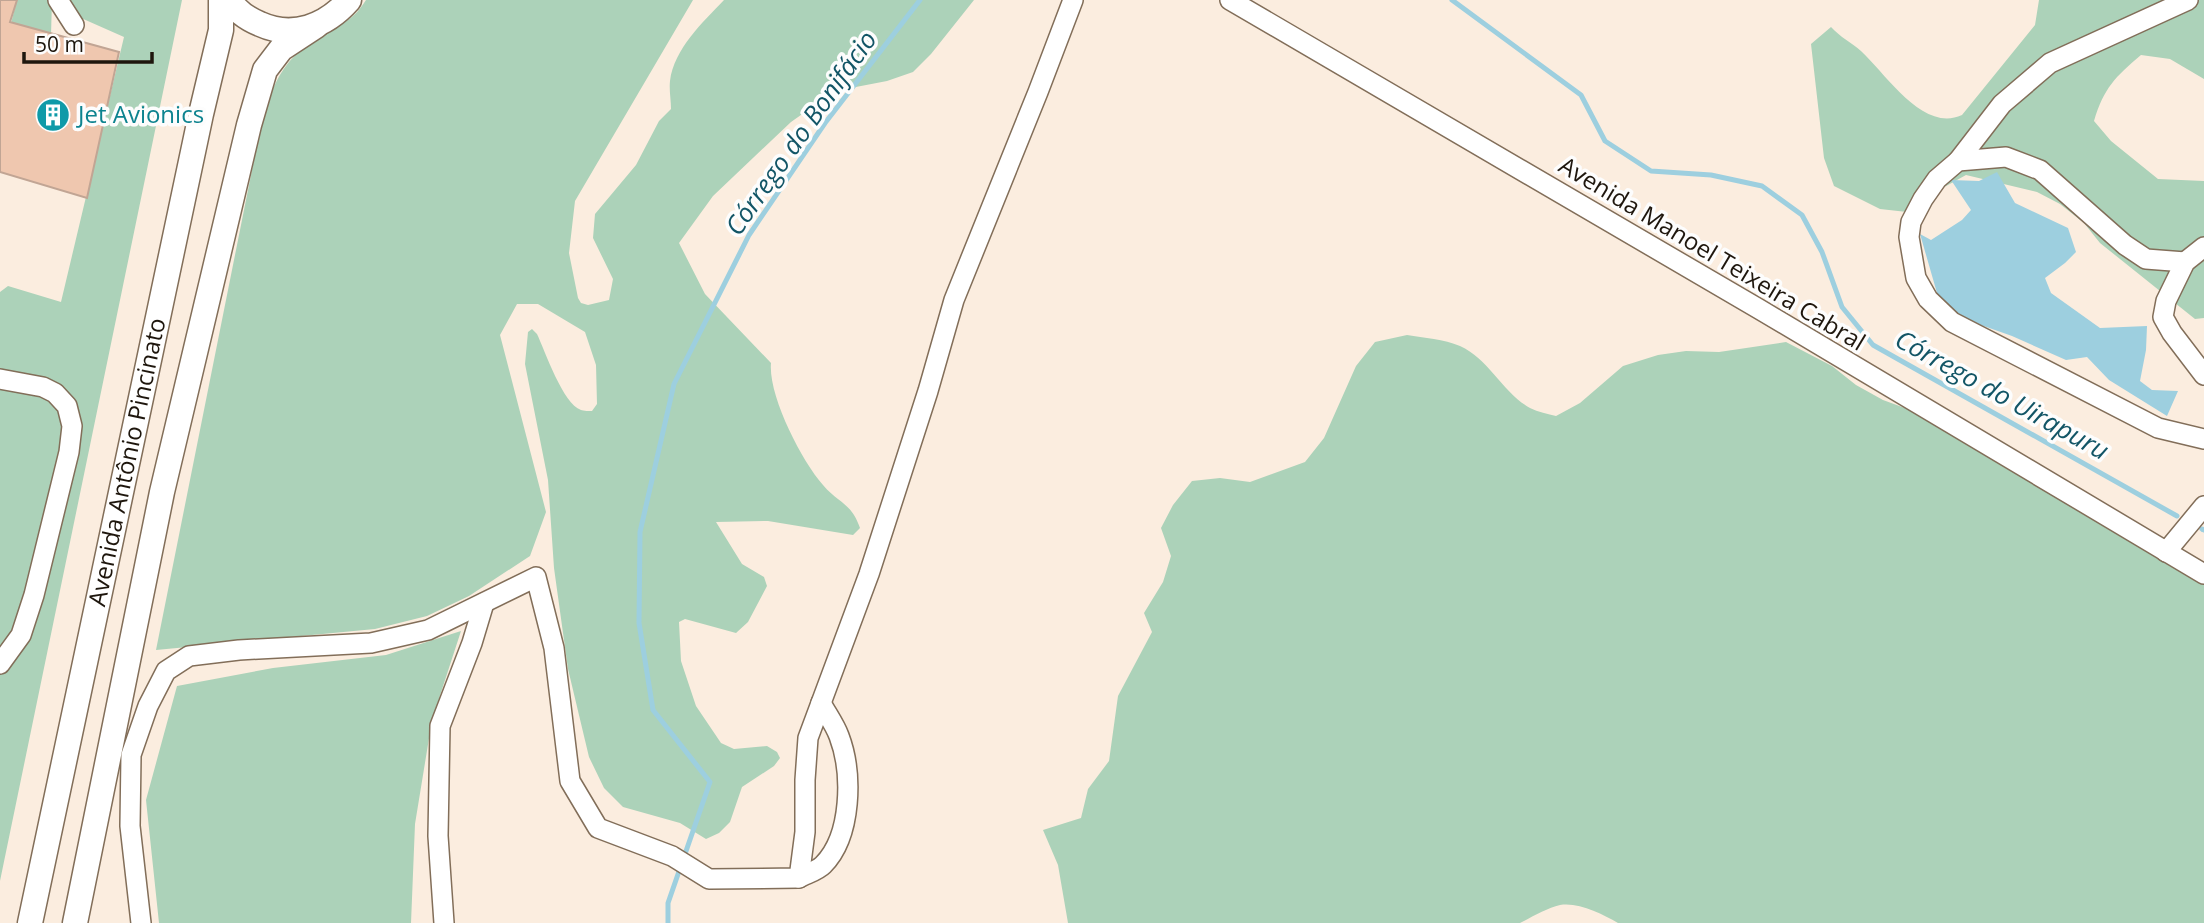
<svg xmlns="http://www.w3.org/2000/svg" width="2204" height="923" font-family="'Open Sans',sans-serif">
<rect width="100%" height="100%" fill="#fbeddf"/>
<g fill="#acd2b9">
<polygon points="17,0 52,0 51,35 11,23"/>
<polygon points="68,0 182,0 0,881 0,670 14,656 73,405 0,375 0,292 8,286 61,302 124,37 81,18"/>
<path d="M366,0H693L575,201L569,253L578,298L581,303L588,305L609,300L613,279L593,238L595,214L636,165L659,121L671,109C671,100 669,90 670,81C674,49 703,22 724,0H974L931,54L913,72L887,81L835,91L791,122L713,196L679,243L705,294L771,363C768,395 801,460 823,485C839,504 851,502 860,528L853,535L768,521L716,522L742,564L764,577L767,586L748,622L736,633L685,619L679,622L681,661L696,706L721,743L734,749L767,746L777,752L780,758L774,766L742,787L730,822L719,833L706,839L680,823L623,807L604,788L589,757L568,669L554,568L548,480L525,364L528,332L532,329L537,334C545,351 563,404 581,410C583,411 590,411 592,411L597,404L596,365L585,332L538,304H517L500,335L546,512L530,556L469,596L427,616L375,629L156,650L264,110C276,81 283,62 310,43C333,26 350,26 366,0Z"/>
<path d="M2039,0H2204V79L2170,59L2141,55C2115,77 2104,88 2094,121L2111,141L2158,179L2204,181V318L2195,319L2100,243L2084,223L2060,204L2037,192L1966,175L1919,201L1907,212L1880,209L1834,186L1824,158L1811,44L1831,27C1840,37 1852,43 1861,51C1887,75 1923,133 1962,115L2035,25Z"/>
<path d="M1407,335C1424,338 1444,339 1460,346C1489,359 1503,393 1530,408C1538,412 1548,414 1556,416L1580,403L1623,366L1658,355L1686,351L1719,352L1786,342L1832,366L1856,385L1883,400L1913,411L2204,584V923H1618C1602,914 1579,902 1560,905C1547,908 1532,917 1520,923H1068L1058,865L1043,830L1081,818L1088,789L1109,761L1118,696L1152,632L1144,613L1163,582L1171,556L1161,528L1173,505L1192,481L1220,478L1250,482L1305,462L1324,438L1356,366L1375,342Z"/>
<polygon points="0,384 31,389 61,407 65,432 17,631 0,656"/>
<polygon points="461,631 432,720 415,824 411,923 159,923 146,800 177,686 273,668 386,655"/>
</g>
<polygon fill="#9dcfdf" points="1997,172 2015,203 2068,228 2076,252 2065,263 2045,278 2051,293 2100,328 2147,326 2146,350 2140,381 2152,390 2178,391 2167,416 2109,380 2087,357 2066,360 2012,336 1961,318 1937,293 1920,234 1931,240 1962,220 1971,210 1951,180 1979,181"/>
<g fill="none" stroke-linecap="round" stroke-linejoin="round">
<g stroke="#9dcfdf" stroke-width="5">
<polyline points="1452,0 1581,95 1605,141 1651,171 1711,175 1762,186 1802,215 1822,252 1842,307 1873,345 2177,516"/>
<polyline points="2202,529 2204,530"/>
<polyline points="668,923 668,903 710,782 653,710 639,623 640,532 674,384 749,235 825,123 920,0"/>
</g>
</g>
<polygon fill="#efc7af" stroke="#c1a594" stroke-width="2" points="0,0 17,0 10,22 119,52 87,198 0,172"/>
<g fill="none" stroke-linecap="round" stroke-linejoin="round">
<g stroke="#826e59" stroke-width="22">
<g id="minor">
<polyline points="58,0 74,25"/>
<polyline points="1230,0 1759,309 2204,574"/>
<polyline points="1958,161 2002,104 2050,63 2188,0"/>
<polyline points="2204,247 2185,262 2166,301 2163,317 2172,333 2204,375"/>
<polyline points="2185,262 2146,259 2125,245 2040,170 2006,157 1958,161 1937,179 1923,199 1911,222 1909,237 1916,278 1928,299 1952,322 2158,428 2204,439"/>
<polyline points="0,379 43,387 55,393 67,406 72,426 69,452 34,595 21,635 0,664"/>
<polyline points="2166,552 2204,506"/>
<path d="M799,878C806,874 817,871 823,865C852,836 853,773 839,736C835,725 827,714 821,703"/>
<polyline points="141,923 130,826 131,755 148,706 166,671 189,656 239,650 371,643 428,630 536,577 554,648 570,781 598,828 672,856 709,879 799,878 805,832 805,780 808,738 869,574 928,391 954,300 1038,92 1073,0"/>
<polyline points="444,923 438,836 440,726 472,643 484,603"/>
</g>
</g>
<g stroke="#826e59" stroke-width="27">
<g id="major">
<path d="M230,0C236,11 248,19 260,24C293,39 326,26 349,0"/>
<path id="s1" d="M30,923L201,114L221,30V0"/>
<polyline points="75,923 162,492 249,125 265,70 281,49 316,26"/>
</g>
</g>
<use href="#minor" stroke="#fff" stroke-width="19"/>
<use href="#major" stroke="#fff" stroke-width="24"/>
</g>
<defs>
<g id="building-disc" transform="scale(1.75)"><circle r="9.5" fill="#0f9aa8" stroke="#fdfdfd"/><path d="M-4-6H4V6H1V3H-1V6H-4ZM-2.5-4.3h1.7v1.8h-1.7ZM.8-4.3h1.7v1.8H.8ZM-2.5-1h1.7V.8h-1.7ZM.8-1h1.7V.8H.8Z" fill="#fff"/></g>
</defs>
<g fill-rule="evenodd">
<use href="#building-disc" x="53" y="115"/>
</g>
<g text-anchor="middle" stroke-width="7" stroke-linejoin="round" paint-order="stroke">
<g font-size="24" fill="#0d838f" stroke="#fdfdfd" text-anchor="start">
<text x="78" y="123">Jet Avionics</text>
</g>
<g font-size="24" fill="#1e160d" stroke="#fdfdfd">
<text transform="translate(1712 254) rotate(31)" y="8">Avenida Manoel Teixeira Cabral</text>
<text dy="8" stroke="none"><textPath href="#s1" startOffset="471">Avenida Antônio Pincinato</textPath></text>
</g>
<g font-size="26" font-style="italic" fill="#125566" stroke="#fdfdfd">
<text transform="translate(801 133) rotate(-55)" y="9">Córrego do Bonifácio</text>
<text transform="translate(2002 395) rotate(29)" y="9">Córrego do Uirapuru</text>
</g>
</g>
<path d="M24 52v10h128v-10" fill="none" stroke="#1e160d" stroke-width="3.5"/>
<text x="35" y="52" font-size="21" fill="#1e160d" stroke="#fdfdfd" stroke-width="5" paint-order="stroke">50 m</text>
</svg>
